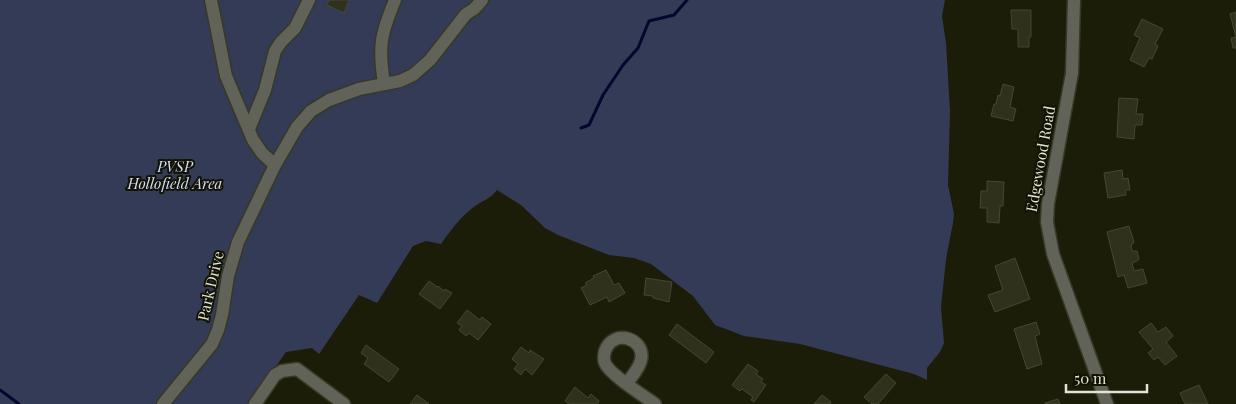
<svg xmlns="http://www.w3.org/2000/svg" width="1236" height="404" font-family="'Playfair Display',serif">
<rect width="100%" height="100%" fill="#1b1d09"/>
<path fill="#333b56" d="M0,0H945L942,16L946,43L950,111L948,185L954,214L953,223L946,259L941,307L944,343L940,352L927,368V380L914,374L800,344L744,336L715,325L693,296L651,264L634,258L609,255L558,235L545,228L521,205L497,190C489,200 485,199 475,206C461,216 451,230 441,244L426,241L413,246L377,303L359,295L319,354L312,348L286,352L250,404H0Z"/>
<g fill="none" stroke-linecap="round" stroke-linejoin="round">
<g stroke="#05062e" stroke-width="3">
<polyline points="581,128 589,125 603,95 623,65 638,48 649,21 674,15 687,0"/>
<polyline points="0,390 19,404"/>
</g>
</g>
<g fill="#2f311c" stroke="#454732">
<polygon points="329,0 349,0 344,13 327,5"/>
<polygon points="1011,10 1031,10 1031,37 1029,37 1029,47 1018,47 1018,29 1012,29"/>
<polygon points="1236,12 1236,48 1233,48 1231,38 1236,37 1230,14"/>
<polygon points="1142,19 1163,29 1155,44 1158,46 1152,59 1149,58 1144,67 1130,60 1140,38 1134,35"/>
<polygon points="1003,84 1014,87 1010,107 1016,109 1013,121 991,116 994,104 996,104 998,95 1000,96"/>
<polygon points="1119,98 1138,99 1136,114 1143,114 1142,125 1135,125 1134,139 1117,137"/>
<polygon points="1122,170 1123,179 1128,178 1130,190 1125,190 1126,195 1108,198 1104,173"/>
<polygon points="987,181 1004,182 1003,206 1000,206 999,223 987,222 987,208 980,208 981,191 987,191"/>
<polygon points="1129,226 1134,242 1131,246 1132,251 1137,251 1139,259 1137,261 1132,263 1134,271 1143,269 1147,283 1128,288 1124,275 1118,277 1107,232"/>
<polygon points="1015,258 1030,299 995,312 988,295 1003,290 995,266"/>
<polygon points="606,270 614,285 619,283 625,293 609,302 607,297 590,305 581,288 587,285 585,283 594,278 593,276"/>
<polygon points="646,278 672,282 669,302 653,298 653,296 644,295"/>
<polygon points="429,281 437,287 438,286 444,291 445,289 452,293 440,309 419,294"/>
<polygon points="467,310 480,320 482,317 491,324 478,340 469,333 466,336 459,330 462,326 457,323"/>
<polygon points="1036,322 1040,334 1035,336 1042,364 1027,369 1014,329"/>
<polygon points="1151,323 1158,332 1166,327 1173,336 1166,342 1177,356 1165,365 1158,357 1154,360 1148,353 1153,349 1139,332"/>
<polygon points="677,324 714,352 706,363 669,335"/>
<polygon points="366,345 399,369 389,382 364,364 368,358 361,353"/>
<polygon points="521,347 529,353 530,350 536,354 544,359 532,375 525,369 521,375 514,369 518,364 512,359"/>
<polygon points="748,364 758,371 756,374 763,379 761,382 766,385 754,402 751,400 753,397 742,389 740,391 732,385"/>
<polygon points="886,374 896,383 878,404 872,404 864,397"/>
<polygon points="1199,385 1208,404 1185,404 1180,393"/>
<polygon points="575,387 588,398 591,394 599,401 597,404 569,404 565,401"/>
<polygon points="417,395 429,404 410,404"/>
<polygon points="822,395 831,402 830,404 814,404"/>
<polygon points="1058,399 1060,404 1045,404 1045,403"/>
</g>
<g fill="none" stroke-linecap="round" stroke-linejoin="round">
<g stroke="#373926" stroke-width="15">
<g id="minor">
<polyline points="211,0 226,76 253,140 262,153 275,165"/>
<polyline points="1074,0 1072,73 1048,204 1047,222 1053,254 1107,404"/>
<path d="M384,83C378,46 381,34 395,0"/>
<polyline points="249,129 265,90 275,51 281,42 295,28 309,0"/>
<path d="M627,383C632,376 639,369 641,360C646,338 613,328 605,351C604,355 603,359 605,363C609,374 644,396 655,404"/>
<polyline points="163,404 212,344 218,330 222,315 228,276 238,242 275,165 297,127 311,111 329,100 359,89 400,81 413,75 430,60 466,14 474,9 482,0"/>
<polyline points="255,404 275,375 282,371 297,369 344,404"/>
</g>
</g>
<use href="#minor" stroke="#616258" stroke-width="12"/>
</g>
<g text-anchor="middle" stroke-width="4" stroke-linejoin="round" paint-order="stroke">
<g font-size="15" fill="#e1e3d6" stroke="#121302">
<text transform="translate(1041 159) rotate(-80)" y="5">Edgewood Road</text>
<text transform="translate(211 286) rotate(-77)" y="5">Park Drive</text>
</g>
<g font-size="15" font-style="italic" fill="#d3ddfb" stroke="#121302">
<text x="175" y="172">PVSP<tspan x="175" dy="17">Hollofield Area</tspan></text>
</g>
</g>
<path d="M1066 384v8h81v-8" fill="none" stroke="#e1e3d6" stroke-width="2.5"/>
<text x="1074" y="384" font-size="15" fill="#e1e3d6" stroke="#121302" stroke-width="4" paint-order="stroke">50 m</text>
</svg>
